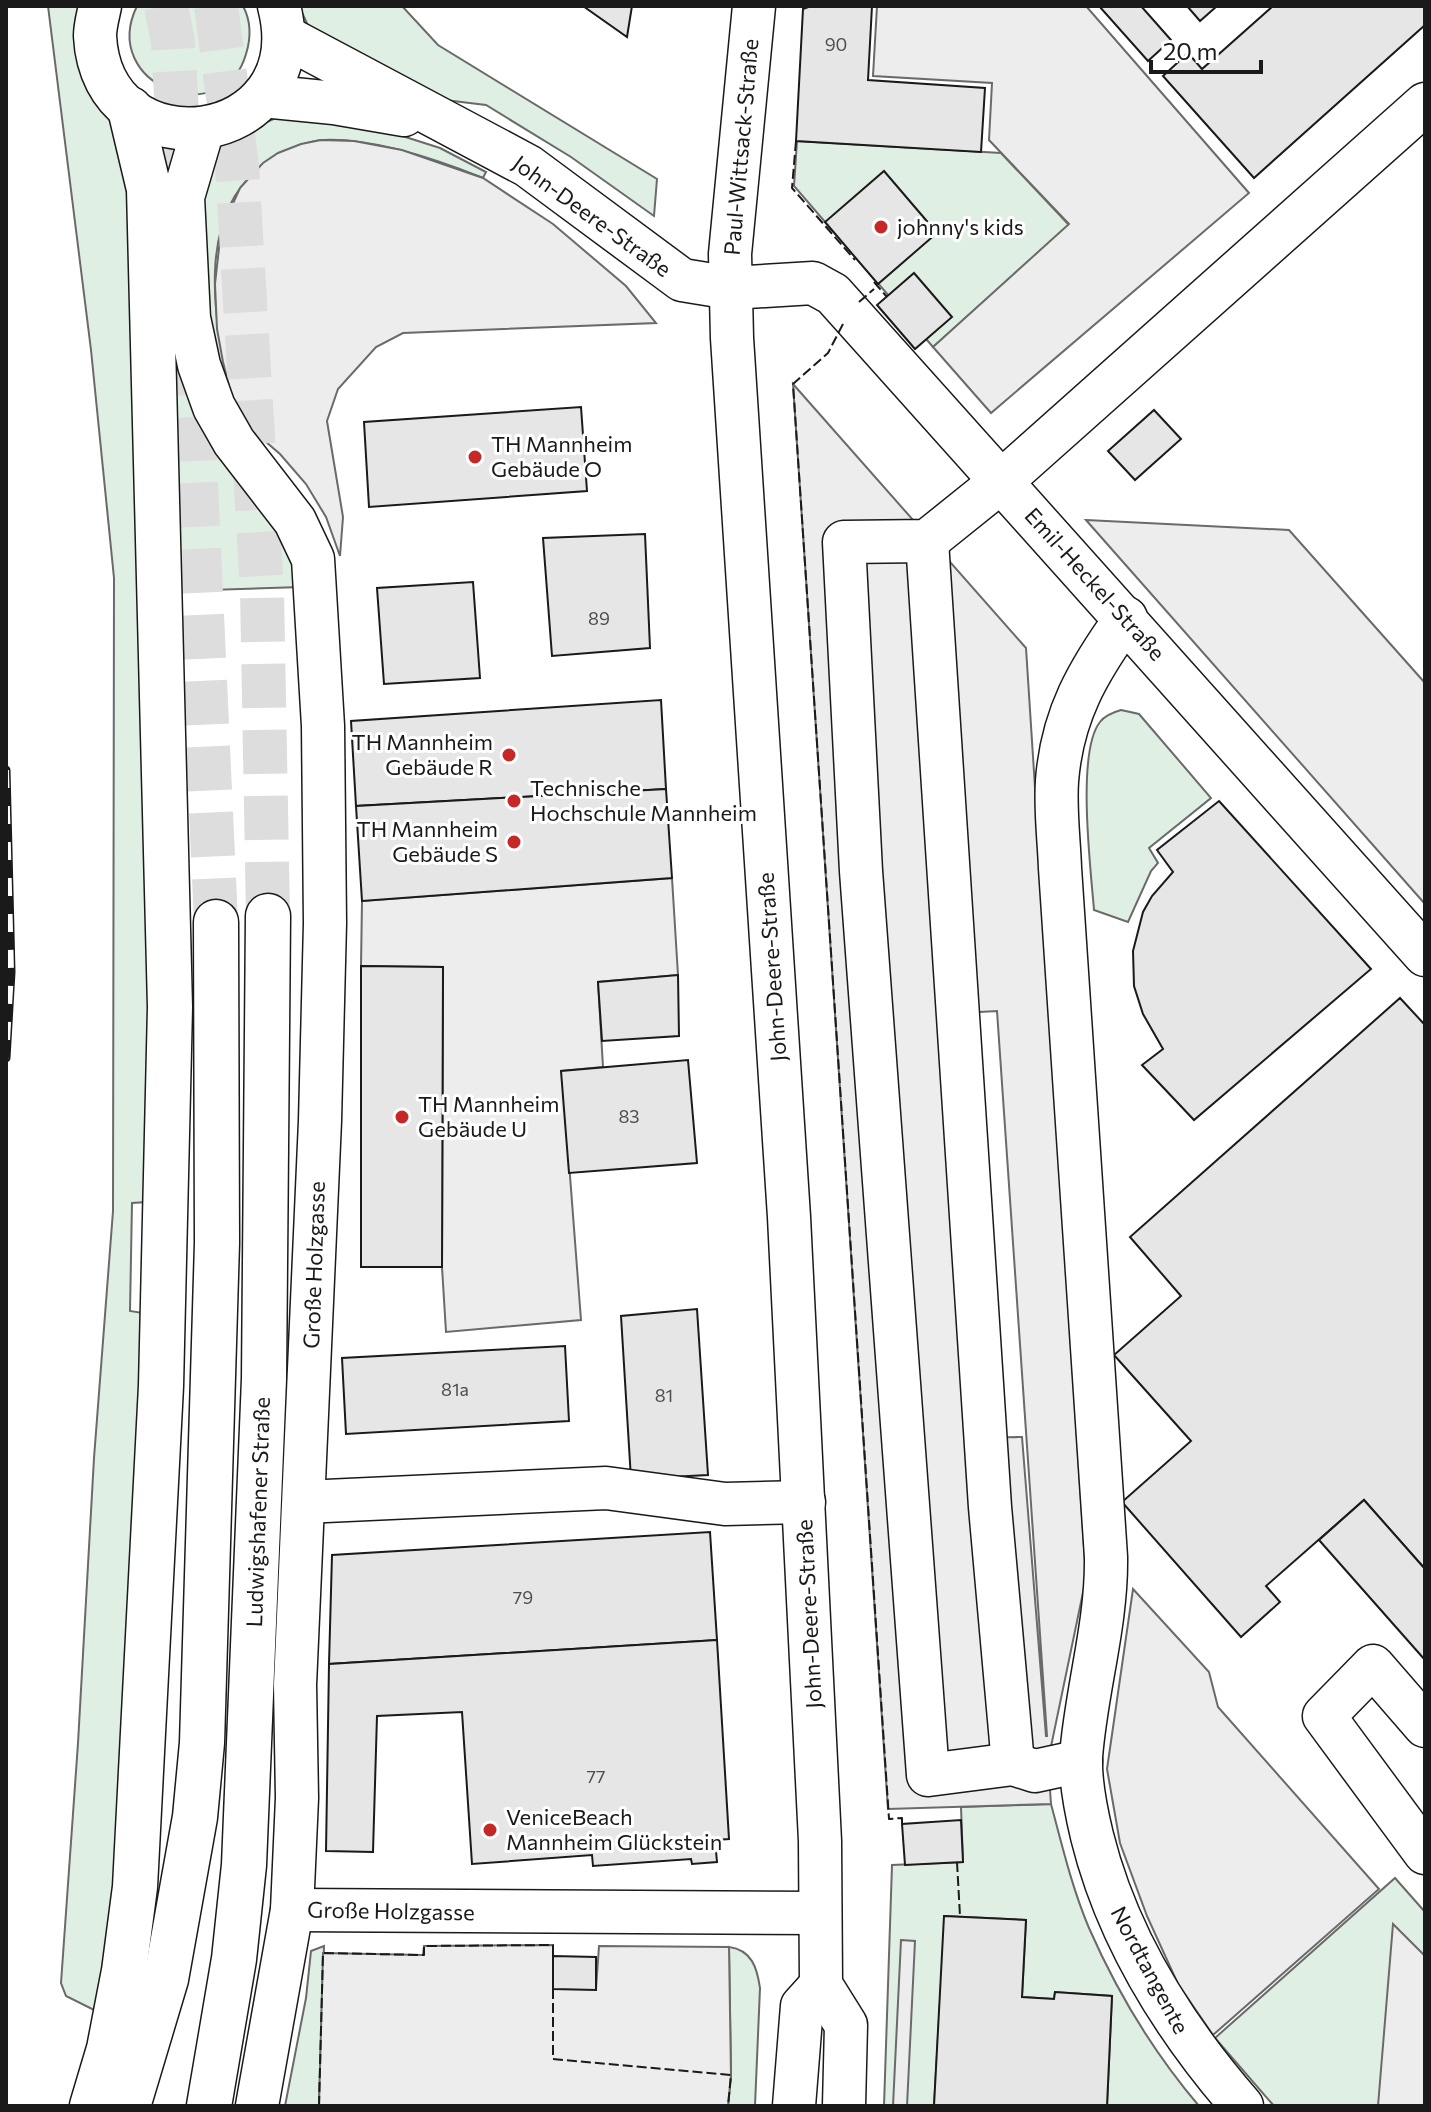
<svg xmlns="http://www.w3.org/2000/svg" width="1431" height="2112" font-family="Commissioner,sans-serif">
<rect width="100%" height="100%" fill="#fff"/>
<g fill="#e0efe3" stroke="#6a6a6a" stroke-width="2">
<polygon points="48,6 82,6 107,110 136,195 149,920 147,1202 132,1203 130,1311 143,1313 128,1767 100,2013 66,1996 61,1983 78,1743 94,1458 113,1211 114,578 91,350"/>
<path d="M137,6H243C251,21 251,38 246,54C224,132 98,86 137,6Z"/>
<polygon points="299,6 402,6 438,45 657,179 654,216 571,157 486,105 445,100 310,30"/>
<path d="M283,115L349,119L440,148L486,172L483,178C438,160 372,138 324,140C306,141 293,148 278,156C193,200 212,317 231,394L210,355L201,183L218,151L250,129Z"/>
<polygon points="797,141 1001,153 1069,225 933,347 794,186"/>
<polygon points="172,351 181,351 270,506 301,587 179,591"/>
<path d="M1121,710L1139,714L1211,798L1149,848L1158,863L1151,871L1128,922L1094,910C1091,871 1076,752 1100,722C1105,715 1114,712 1121,710Z"/>
<path d="M1051,1804C1062,1845 1072,1888 1089,1928C1117,1992 1154,2053 1199,2106H1107L1112,1996L1055,1992L1054,1999L1022,1997L1026,1920L945,1916L934,2106H884L892,1865L963,1862L961,1807Z"/>
<polygon points="1395,1878 1425,1912 1425,2106 1274,2106 1215,2038"/>
<polygon points="324,1946 319,2106 285,2106 306,1998 311,1951"/>
<path d="M729,1947C752,1950 757,1968 760,1988L755,2106H728L731,2075Z"/>
</g>
<g fill="#ededed" stroke="#6a6a6a" stroke-width="2" fill-rule="evenodd">
<polygon points="877,6 1086,6 1249,193 991,413 933,347 1069,224 989,140 992,83 873,76"/>
<polygon points="321,140 354,141 402,150 483,178 553,224 626,286 656,323 403,333 376,347 338,389 327,421 343,517 340,556 326,517 306,484 280,454 244,423 231,394 223,362 217,329 215,284 221,230 240,188 263,163 278,153 301,144"/>
<path d="M793,384L1026,648L1086,1578L1048,1761L1051,1804L888,1809ZM997,1011L1047,1736H1046L1022,1437L970,1438L943,1014Z"/>
<polygon points="1086,520 1289,530 1425,683 1425,904"/>
<polygon points="672,878 678,975 598,982 603,1067 562,1071 581,1320 446,1332 442,1267 443,967 361,966 362,901"/>
<polygon points="1133,1589 1209,1672 1218,1707 1379,1889 1213,2035 1178,1984 1147,1916 1120,1843 1107,1769"/>
<polygon points="1393,1924 1425,1956 1425,2106 1378,2106"/>
<polygon points="901,1940 915,1941 907,2106 893,2106"/>
<polygon points="553,1945 553,1989 596,1989 599,1946 729,1947 731,2075 728,2106 319,2106 323,1953 423,1955 424,1946"/>
</g>
<g fill="#e6e6e6" stroke="#1a1a1a" stroke-width="2">
<polygon points="583,6 632,6 627,37"/>
<polygon points="811,6 872,6 868,80 985,88 981,152 796,141 803,9"/>
<polygon points="1099,6 1141,6 1171,40 1148,61"/>
<polygon points="1187,6 1217,6 1200,21"/>
<polygon points="1273,6 1425,6 1425,25 1254,178 1163,76 1188,53 1202,69"/>
<polygon points="884,171 937,233 878,284 825,222"/>
<polygon points="914,273 952,317 915,349 877,305"/>
<polygon points="581,407 587,491 369,507 364,422"/>
<polygon points="1154,410 1181,439 1135,480 1108,451"/>
<polygon points="645,534 650,648 552,656 543,538"/>
<polygon points="473,582 480,678 384,684 377,588"/>
<polygon points="661,700 666,789 356,806 351,721"/>
<polygon points="666,789 672,878 362,901 356,806"/>
<polygon points="1219,801 1371,969 1194,1120 1142,1065 1163,1049 1143,1014 1134,986 1133,951 1143,912 1152,896 1173,872 1157,850"/>
<polygon points="361,966 443,967 442,1267 361,1267"/>
<polygon points="678,975 679,1036 602,1041 598,982"/>
<polygon points="1400,998 1425,1025 1425,1569 1364,1500 1266,1586 1280,1602 1241,1637 1122,1502 1191,1441 1114,1355 1181,1296 1130,1237"/>
<polygon points="688,1060 697,1163 569,1173 561,1071"/>
<polygon points="697,1309 708,1475 631,1479 621,1316"/>
<polygon points="565,1346 569,1421 346,1434 342,1358"/>
<polygon points="1364,1500 1425,1569 1425,1660 1319,1540"/>
<polygon points="710,1532 717,1640 329,1664 332,1555"/>
<polygon points="717,1640 729,1839 715,1840 717,1862 692,1864 691,1859 593,1866 592,1855 472,1864 462,1712 377,1716 373,1852 326,1851 329,1664"/>
<polygon points="961,1820 963,1862 905,1865 902,1824"/>
<polygon points="944,1916 1026,1920 1022,1997 1054,1999 1055,1992 1112,1996 1107,2106 934,2106"/>
<polygon points="553,1956 596,1957 596,1990 553,1989"/>
</g>
<g fill="none" stroke-linecap="round" stroke-linejoin="round">
<g stroke="#ddd" stroke-width="44" stroke-dasharray="44 22" stroke-linecap="butt">
<polyline points="166,6 173,42 180,167"/>
<polyline points="216,6 237,166 262,591 268,916"/>
<polyline points="190,351 216,922"/>
</g>
<g stroke="#1a1a1a" stroke-width="45">
<g id="minor">
<path d="M100,6C98,16 95,26 95,36C102,176 316,150 279,6"/>
<polyline points="754,6 730,254 732,338 789,1217 820,1841 821,1985 846,2025 844,2106"/>
<polyline points="284,36 528,166 682,280 731,288 813,283 833,294 1425,955"/>
<polyline points="263,96 334,103 404,115"/>
<polyline points="203,129 183,197 189,318 199,365 214,407 234,442 295,521 313,559 323,726 325,923 320,1121 295,1685 297,1798 292,1910 257,2106"/>
<polyline points="927,541 990,1507 1013,1764"/>
<path d="M1126,618C1088,671 1062,715 1057,781C1055,810 1059,840 1060,868L1106,1557C1107,1625 1086,1690 1081,1757C1080,1783 1086,1811 1092,1836C1117,1937 1174,2028 1242,2106"/>
<polyline points="304,1502 606,1488 725,1504 804,1502"/>
<polyline points="1425,1726 1373,1666 1324,1716 1425,1853"/>
<polyline points="1081,1761 1035,1771 1013,1764 928,1775 861,871 844,542 927,541 1003,480 1425,104"/>
<polyline points="292,1910 820,1913"/>
<polyline points="794,2106 802,2006 821,1985"/>
</g>
</g>
<g stroke="#1a1a1a" stroke-width="47">
<g id="major">
<polyline points="92,2106 109,2049 124,1971 135,1887 161,1386 170,1007 149,189 130,109"/>
<polyline points="128,2106 166,1979 195,1817 202,1743 217,1243 216,922"/>
<polyline points="209,2106 234,1959 244,1865 264,1379 268,916"/>
</g>
</g>
<use href="#minor" stroke="#fff" stroke-width="42"/>
<use href="#major" stroke="#fff" stroke-width="44"/>
<g stroke="#1a1a1a" stroke-width="9">
<polyline id="rail" points="6,770 11,972 6,1058"/>
</g>
<use href="#rail" stroke="#fff" stroke-width="6" stroke-dasharray="18" stroke-linecap="butt"/>
<g stroke="#1a1a1a" stroke-width="2" stroke-dasharray="10 4" stroke-linecap="butt">
<polyline points="796,141 792,188 855,260"/>
<polyline points="874,282 887,297"/>
<polyline points="859,302 874,289"/>
<polyline points="843,324 828,353 793,384 889,1819 902,1818 902,1824"/>
<polyline points="957,1862 960,1916"/>
<polyline points="553,1989 553,2059 731,2075 728,2106"/>
<polyline points="319,2106 323,1953 424,1955 424,1946 553,1945 553,1956"/>
</g>
</g>
<g fill="#c62828" stroke="#fff" stroke-width="3">
<circle cx="881" cy="227" r="8"/>
<circle cx="475" cy="457" r="8"/>
<circle cx="509" cy="755" r="8"/>
<circle cx="514" cy="801" r="8"/>
<circle cx="514" cy="842" r="8"/>
<circle cx="402" cy="1117" r="8"/>
<circle cx="490" cy="1830" r="8"/>
</g>
<g text-anchor="middle" stroke-width="6" stroke-linejoin="round" paint-order="stroke">
<g font-size="18" fill="#4d4d4d">
<text x="836" y="51">90</text>
<text x="599" y="625">89</text>
<text x="629" y="1123">83</text>
<text x="455" y="1396">81a</text>
<text x="664" y="1402">81</text>
<text x="523" y="1604">79</text>
<text x="596" y="1783">77</text>
</g>
<g font-size="22" fill="#1a1a1a" stroke="#fff">
<text transform="translate(741 147) rotate(-85)" y="8">Paul-Wittsack-Straße</text>
<text transform="translate(592 216) rotate(36)" y="8">John-Deere-Straße</text>
<text transform="translate(1095 584) rotate(48)" y="8">Emil-Heckel-Straße</text>
<text transform="translate(772 967) rotate(-94)" y="8">John-Deere-Straße</text>
<text transform="translate(314 1265) rotate(-88)" y="8">Große Holzgasse</text>
<text transform="translate(258 1512) rotate(-88)" y="8">Ludwigshafener Straße</text>
<text transform="translate(809 1614) rotate(-93)" y="8">John-Deere-Straße</text>
<text transform="translate(391 1911) rotate(1)" y="8">Große Holzgasse</text>
<text transform="translate(1150 1970) rotate(62)" y="8">Nordtangente</text>
</g>
<g font-size="22" fill="#1a1a1a" stroke="#fff" text-anchor="start">
<text x="897" y="235">johnny's kids</text>
<text x="491" y="452">TH Mannheim<tspan x="491" dy="25">Gebäude O</tspan></text>
<text x="493" y="750" text-anchor="end">TH Mannheim<tspan x="493" dy="25">Gebäude R</tspan></text>
<text x="530" y="796">Technische<tspan x="530" dy="25">Hochschule Mannheim</tspan></text>
<text x="498" y="837" text-anchor="end">TH Mannheim<tspan x="498" dy="25">Gebäude S</tspan></text>
<text x="418" y="1112">TH Mannheim<tspan x="418" dy="25">Gebäude U</tspan></text>
<text x="506" y="1825">VeniceBeach<tspan x="506" dy="25">Mannheim Glückstein</tspan></text>
</g>
</g>
<rect width="1431" height="2112" fill="none" stroke="#1a1a1a" stroke-width="16"/>
<path d="M1151 60v12h110v-12" fill="none" stroke="#1a1a1a" stroke-width="4"/>
<text x="1163" y="60" font-size="24" fill="#1a1a1a" stroke="#ffffff" stroke-width="6" paint-order="stroke">20 m</text>
</svg>
